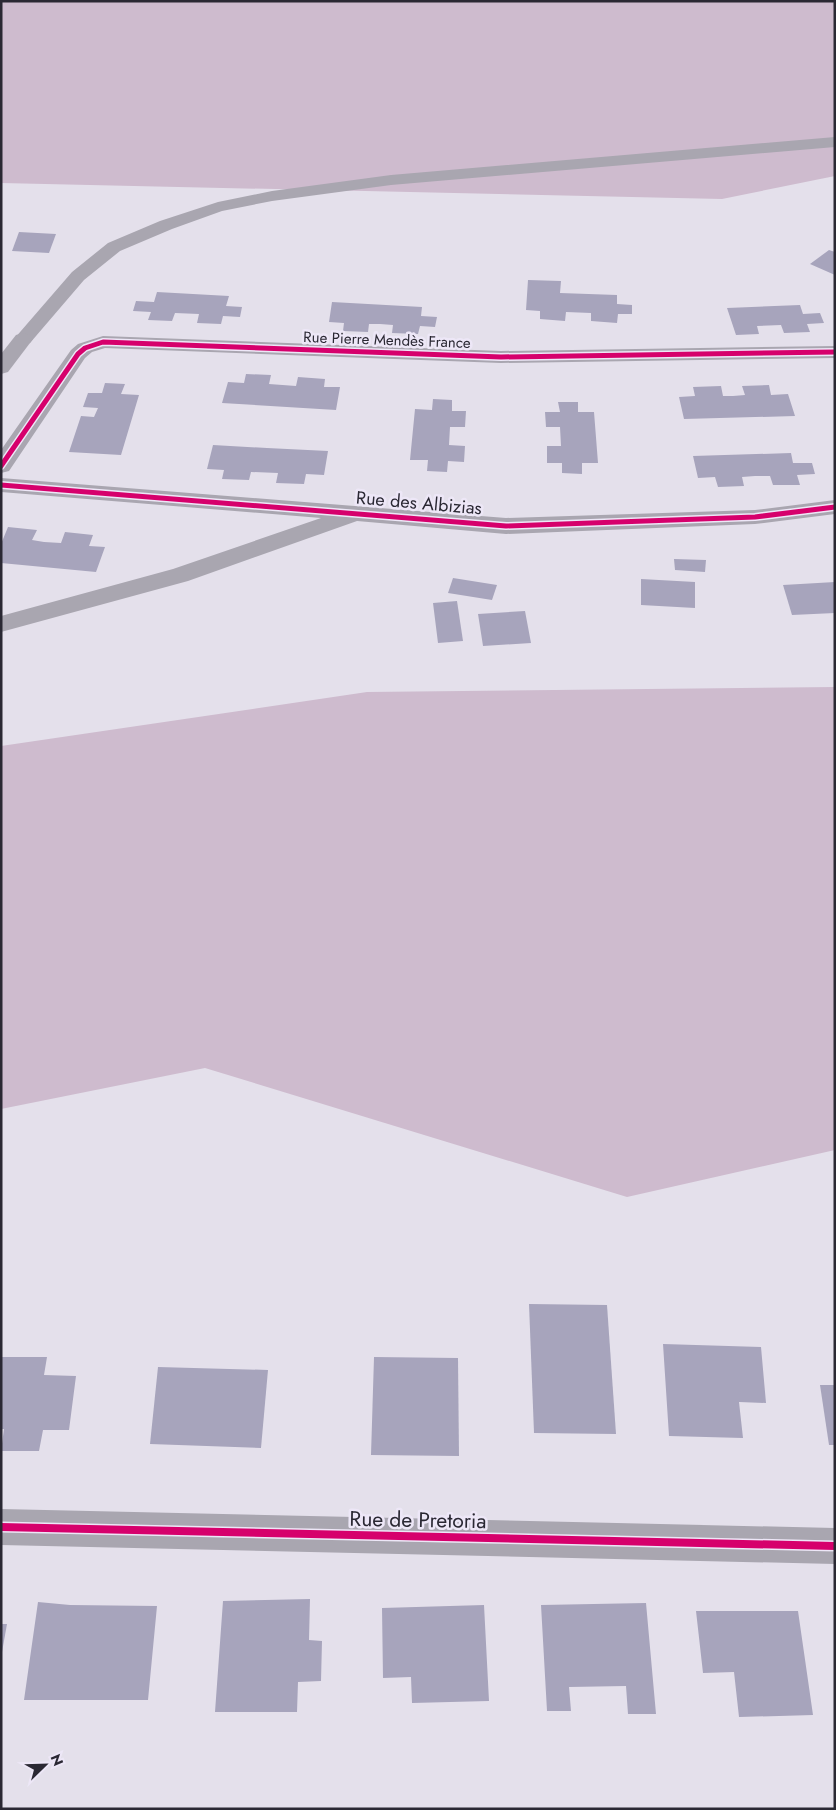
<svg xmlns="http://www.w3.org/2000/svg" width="836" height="1810" font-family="Jost,sans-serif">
<rect width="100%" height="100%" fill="#e4e0eb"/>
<g fill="#cebbce">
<polygon points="1,1 835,1 835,176 722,199 1,183"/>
<polygon points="835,687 835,1150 627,1197 205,1068 1,1109 1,746 367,692"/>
</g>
<g fill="#a7a4bc">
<polygon points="19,232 56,234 49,253 12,251"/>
<polygon points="829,250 835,252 835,275 810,264"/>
<polygon points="528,280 561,281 560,293 617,295 617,304 632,305 632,314 618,314 617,323 591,321 591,313 566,312 565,321 540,319 540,311 526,310"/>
<polygon points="157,292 229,296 226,306 242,307 240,317 223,316 221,324 197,323 199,314 175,313 172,321 148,320 151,312 133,311 136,301 154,302"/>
<polygon points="332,302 422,307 421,316 437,317 435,327 420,326 418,334 392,333 393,325 380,324 369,324 368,332 343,331 344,323 329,322"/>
<polygon points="800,305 803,314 820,313 824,323 807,324 810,332 784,333 781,325 757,326 759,334 736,335 727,308"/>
<polygon points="246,374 271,375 269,384 296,386 298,377 325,379 324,387 340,387 336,410 222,403 228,382 244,383"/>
<polygon points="105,383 125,384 121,394 139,395 121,455 69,452 81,416 94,417 98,408 83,407 88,393 102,393"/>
<polygon points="769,385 771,395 788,394 795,416 684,419 679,397 695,396 693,387 721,386 723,396 733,396 745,395 742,386"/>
<polygon points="433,399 452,400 452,411 466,411 465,427 450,427 449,445 465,446 464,462 448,461 447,472 427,471 428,460 410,460 415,409 432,410"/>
<polygon points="558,402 578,402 578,412 594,412 598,463 582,463 582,474 562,473 562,463 547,463 547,446 561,446 560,427 546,427 545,412 560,412"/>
<polygon points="213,445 267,448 328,451 324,475 306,474 304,484 276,483 278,473 251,472 249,480 222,479 224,470 207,469"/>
<polygon points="791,453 793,463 812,463 815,474 797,475 800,485 773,485 770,476 755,476 742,477 744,486 718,487 715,477 698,478 693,456"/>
<polygon points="8,527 37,530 32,540 44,542 61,543 65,532 93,535 89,546 105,547 96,572 1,563 1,544"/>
<polygon points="674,559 706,560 705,572 675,570"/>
<polygon points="453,578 497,585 492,600 448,593"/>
<polygon points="641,579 695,582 695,608 641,605"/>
<polygon points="835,582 835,613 792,615 783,585"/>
<polygon points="457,601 463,641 438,643 433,603"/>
<polygon points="525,611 531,643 483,646 478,614"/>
<polygon points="529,1304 607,1305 616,1434 534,1433"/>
<polygon points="663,1344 761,1347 766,1403 739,1402 743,1438 669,1436"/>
<polygon points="1,1357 47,1357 44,1375 76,1376 69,1430 43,1430 39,1451 1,1451 4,1429 1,1429"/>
<polygon points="374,1357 458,1358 459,1456 371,1455"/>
<polygon points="158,1367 268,1370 261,1448 150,1444"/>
<polygon points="820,1385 835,1385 835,1445 829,1445"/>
<polygon points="310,1599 309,1640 322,1641 321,1681 298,1682 297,1712 215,1712 223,1601"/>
<polygon points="38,1602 70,1605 157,1606 148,1700 24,1700"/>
<polygon points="646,1603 656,1714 628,1714 626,1686 569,1687 571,1711 547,1711 541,1605"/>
<polygon points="484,1605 489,1701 412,1703 411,1677 383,1678 382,1608"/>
<polygon points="696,1611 798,1611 813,1715 739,1717 734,1672 703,1673"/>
<polygon points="1,1624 7,1624 2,1652 1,1652"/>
</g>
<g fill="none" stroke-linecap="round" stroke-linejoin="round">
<polygon fill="#a9a6b0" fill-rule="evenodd" points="835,137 835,147 391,185 272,201 222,211 172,229 120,251 84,280 30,343 23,345 16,343 14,339 72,272 108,243 160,221 218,202 272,191 391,175"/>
<g fill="#a9a6b0" fill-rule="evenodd">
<polygon points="23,333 30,335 33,339 8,372 1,374 1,354 16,335"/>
<polygon points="103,336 501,351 835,346 835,358 501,363 105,348 92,352 85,358 9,471 1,473 1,450 71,350 78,344"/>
<polygon points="1,478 506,518 755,510 835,500 835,514 755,524 506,534 357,521 188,581 1,632 1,616 173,569 321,518 1,492"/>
<polygon points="1,1509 835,1528 835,1564 1,1545"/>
</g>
<g stroke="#ede7f7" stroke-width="8">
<g id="cycleway-far1">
<polyline points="1,466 78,354 85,348 103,342 501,357 835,352"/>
<polyline points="1,485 506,526 755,517 835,507"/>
</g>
</g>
<g stroke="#ede7f7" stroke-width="11">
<polyline id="cycleway" points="1,1527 835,1546"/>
</g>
<use href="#cycleway-far1" stroke="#d6006c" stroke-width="5"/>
<use href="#cycleway" stroke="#d6006c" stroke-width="8"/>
</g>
<g text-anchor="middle" stroke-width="5" stroke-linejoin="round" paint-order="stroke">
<g font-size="15" fill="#2a2833" stroke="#ede7f7">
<text transform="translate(387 340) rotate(2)" y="5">Rue Pierre Mendès France</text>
</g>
<g font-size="18" fill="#2a2833" stroke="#ede7f7">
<text transform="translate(419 503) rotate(5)" y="6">Rue des Albizias</text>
</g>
<g font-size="21" fill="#2a2833" stroke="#ede7f7">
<text transform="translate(418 1520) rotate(1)" y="7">Rue de Pretoria</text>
</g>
</g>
<rect width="836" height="1810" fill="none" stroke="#2a2833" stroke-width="5"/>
<g transform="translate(45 1765) rotate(67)" stroke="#ede7f7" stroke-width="4" paint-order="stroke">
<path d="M0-4L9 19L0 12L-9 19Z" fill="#2a2833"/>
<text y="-8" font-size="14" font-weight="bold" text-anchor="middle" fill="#2a2833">N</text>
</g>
</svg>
